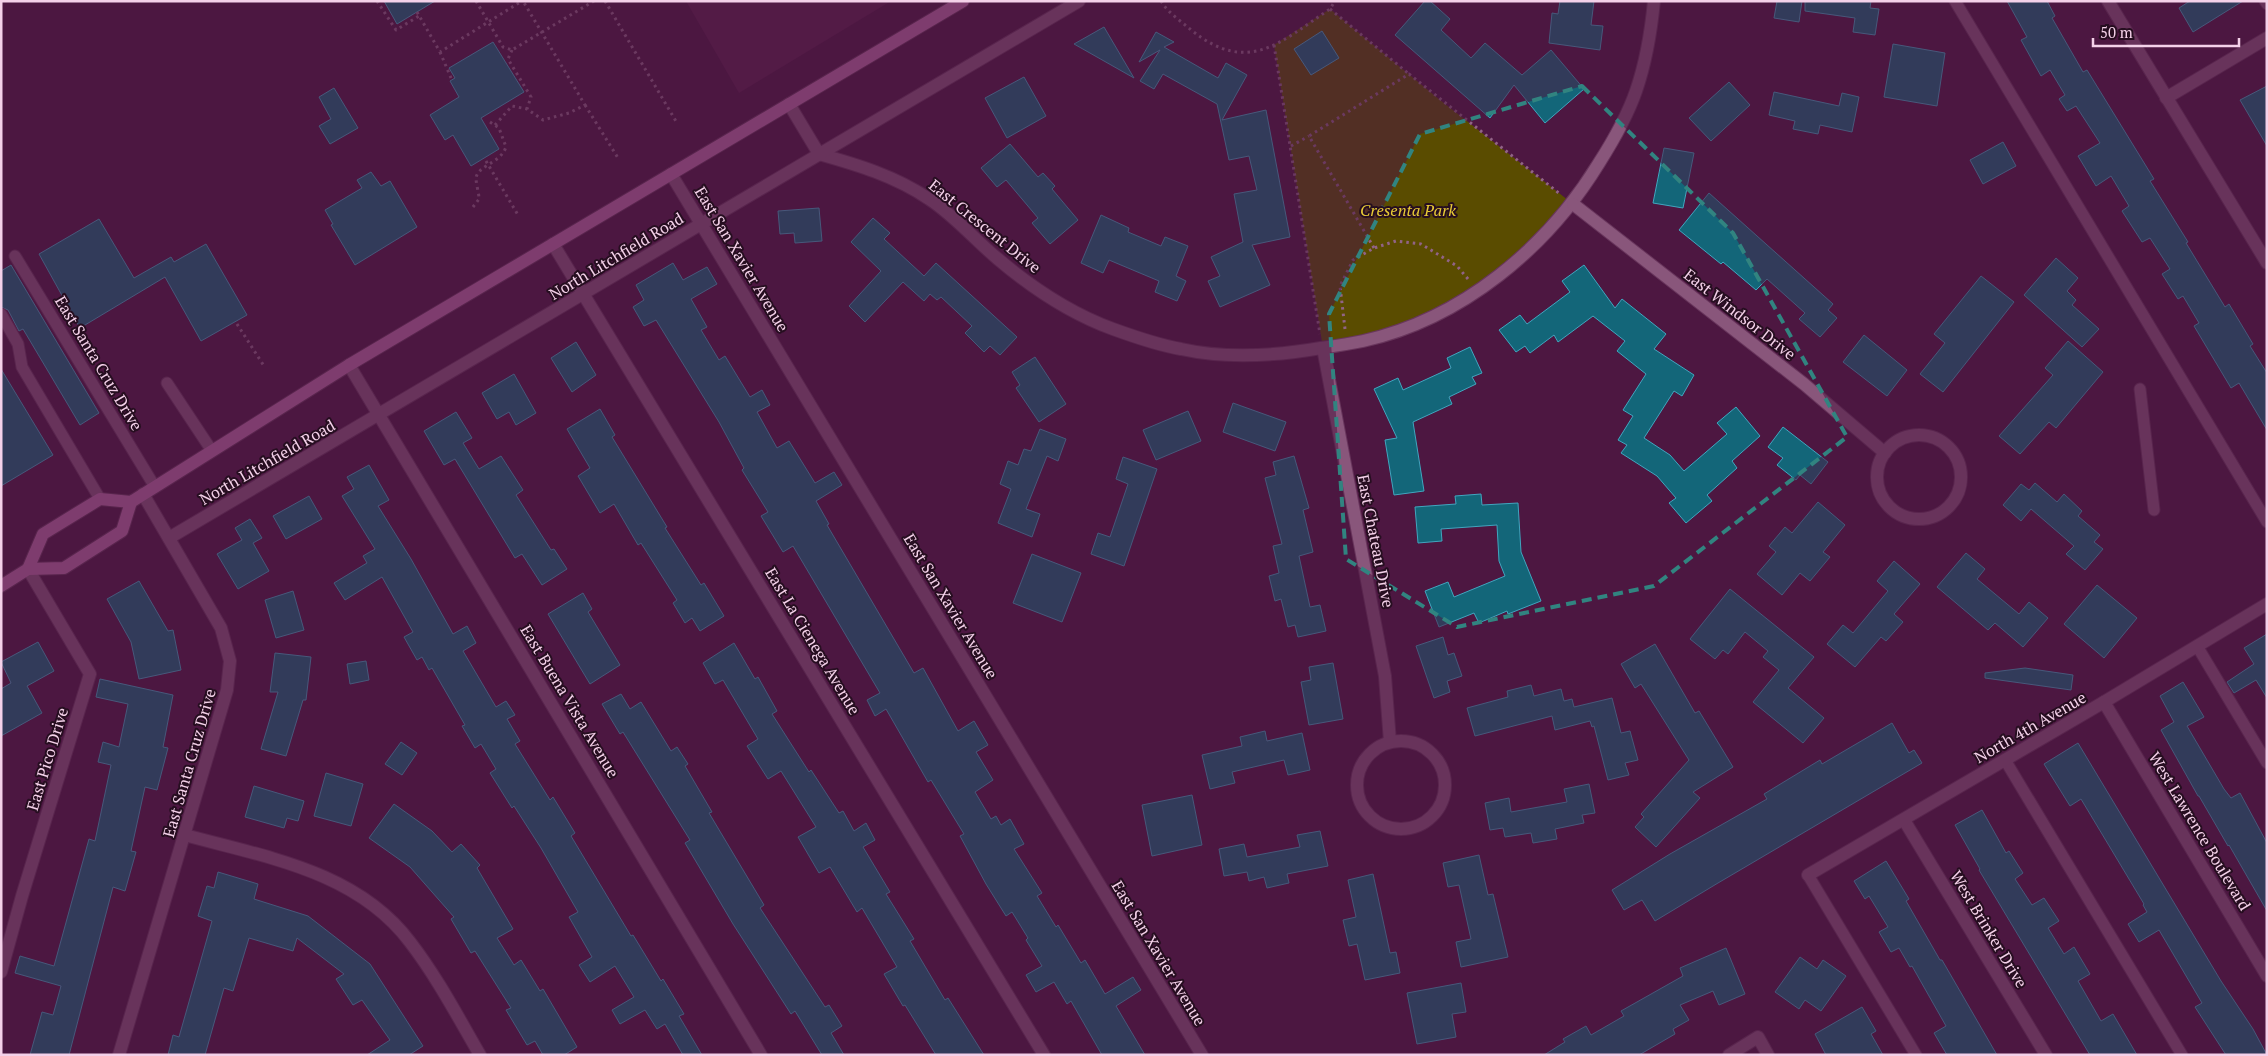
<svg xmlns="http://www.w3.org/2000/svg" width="2268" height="1056" font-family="'PT Serif',serif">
<rect width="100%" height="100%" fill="#4d1741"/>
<polygon fill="#5b1f4d" points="686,1 891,1 739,93"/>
<polygon fill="#5a4c00" points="1330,9 1440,100 1573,204 1541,239 1438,314 1323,348 1274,45"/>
<g fill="#136679" stroke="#41a6bf">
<polygon points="384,1 435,1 397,24"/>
<polygon points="1425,1 1430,1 1450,19 1441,30 1471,58 1485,43 1522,75 1551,50 1584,89 1545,123 1514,85 1490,118 1395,35"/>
<polygon points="1560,1 1594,1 1591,25 1603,26 1600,50 1549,43 1552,13 1558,14"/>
<polygon points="1777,1 1802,1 1799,22 1774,18"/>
<polygon points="1805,1 1871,1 1870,8 1879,9 1875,35 1853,32 1855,18 1805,11"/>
<polygon points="2007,1 2047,1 2055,16 2052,18 2083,72 2087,70 2154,179 2150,181 2188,242 2186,243 2225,307 2229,304 2253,344 2250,346 2267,373 2267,430 2239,383 2231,388 2194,326 2199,323 2183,296 2178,299 2162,274 2170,269 2150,238 2142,242 2122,211 2129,206 2111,176 2096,186 2078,156 2100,143 2076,106 2067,111 2059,99 2065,95 2050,70 2041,76 2021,40 2027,37"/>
<polygon points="2190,1 2243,1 2193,32 2179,8"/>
<polygon points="1104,27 1134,78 1074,44"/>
<polygon points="1322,31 1339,58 1311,75 1294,49"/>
<polygon points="1156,32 1174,42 1164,47 1218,78 1226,63 1247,75 1222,120 1266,110 1290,237 1252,245 1270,285 1220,307 1208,281 1220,276 1211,257 1243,242 1234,194 1257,190 1249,156 1229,160 1217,104 1163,74 1154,89 1140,81 1160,50 1139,62"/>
<polygon points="493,42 524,92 481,118 499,149 471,166 453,135 445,140 430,115 459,97 450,81 455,78 449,68"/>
<polygon points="1893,44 1945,53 1937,106 1884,97"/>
<polygon points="1024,77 1046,116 1007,138 985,98"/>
<polygon points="1729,82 1750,105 1711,141 1689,118"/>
<polygon points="2267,86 2267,146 2240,100"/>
<polygon points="334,88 358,128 330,144 319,126 331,119 319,97"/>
<polygon points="1774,92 1839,106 1842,93 1859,97 1852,132 1820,125 1818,134 1793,129 1795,121 1769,115"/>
<polygon points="2003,142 2016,166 1983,184 1970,160"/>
<polygon points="1010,144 1038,177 1043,173 1055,186 1052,189 1078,220 1050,244 1032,223 1038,218 1006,180 997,187 981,168"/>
<polygon points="1664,148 1694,153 1683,208 1653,203"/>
<polygon points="371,172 381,186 390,181 417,227 355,265 331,225 333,224 325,210 362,188 357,180"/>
<polygon points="1709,193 1833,304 1828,310 1837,318 1820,337 1799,319 1805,313 1767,279 1756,290 1723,262 1721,264 1679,230"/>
<polygon points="819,208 822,241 795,243 794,233 780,234 778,211"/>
<polygon points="1101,215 1129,228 1128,232 1161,246 1165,237 1188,246 1176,276 1186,281 1177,301 1155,292 1159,281 1109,260 1103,273 1081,263"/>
<polygon points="873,218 890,233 884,239 924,276 936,263 1017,337 1000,355 990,346 984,352 965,333 972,326 941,297 937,300 930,294 924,301 903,282 865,322 849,306 881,271 851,242"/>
<polygon points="99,219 134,278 171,257 174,262 206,244 247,315 201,341 165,277 80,328 39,254"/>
<polygon points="2056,258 2078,278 2067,291 2076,300 2072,305 2099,329 2082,347 2024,295"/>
<polygon points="673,263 683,280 707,267 717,284 691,299 707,327 701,330 719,360 725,356 750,397 762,390 770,405 757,412 777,448 789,441 815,483 834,472 842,485 816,501 829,524 827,525 914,673 923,668 958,731 974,721 988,745 976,752 993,780 975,792 991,819 996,816 1001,825 1010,819 1024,844 1014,849 1042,893 1037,896 1056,927 1058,925 1081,963 1085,960 1105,994 1133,977 1141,990 1116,1006 1145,1055 1102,1055 1071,1001 1067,1004 1054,982 1036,992 1026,975 1042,966 1026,940 1028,938 1012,912 1006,916 986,884 960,836 964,834 931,780 928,782 886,709 875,716 867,700 880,693 793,546 783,552 761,516 768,512 742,470 744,468 719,422 656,320 644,326 633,307 644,300 636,285"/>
<polygon points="11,265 99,413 80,425 23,329 19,331 8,310 1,307 1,271"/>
<polygon points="1584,265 1615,308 1622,299 1666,334 1654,349 1694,375 1682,396 1674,391 1644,438 1670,455 1684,471 1727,434 1717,423 1736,407 1760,436 1732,461 1737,468 1707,495 1712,501 1686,523 1669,503 1676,498 1657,476 1621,453 1627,445 1618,440 1633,416 1623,410 1646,374 1617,351 1625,341 1593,316 1558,342 1554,335 1530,353 1525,346 1516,352 1499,330 1520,315 1527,324 1570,292 1562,281"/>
<polygon points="1981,276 2014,302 1943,392 1920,374 1945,343 1934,334"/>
<polygon points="1864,335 1907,370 1887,396 1843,362"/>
<polygon points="2068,341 2103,372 2056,428 2049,422 2020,454 1999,436 2053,375 2045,368"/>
<polygon points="576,342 596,375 572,392 551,358"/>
<polygon points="1470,347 1482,373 1472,377 1476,384 1449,397 1452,404 1413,422 1424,491 1394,495 1385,440 1397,438 1374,389 1398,378 1403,390 1451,368 1447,358"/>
<polygon points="1035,357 1066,404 1039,422 1016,388 1020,385 1012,372"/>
<polygon points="1,369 53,455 1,486"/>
<polygon points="514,374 536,413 516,425 509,412 497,419 482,393"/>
<polygon points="1233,403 1286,422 1275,451 1223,432"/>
<polygon points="600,409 615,435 612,437 667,527 665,528 701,585 704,583 724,616 700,631 692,618 685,623 673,603 677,600 641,543 638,545 614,504 600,513 578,476 590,468 567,429"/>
<polygon points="1188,411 1201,441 1156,460 1143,430"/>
<polygon points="456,412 472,438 463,443 479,469 501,456 523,490 516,495 551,550 554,549 567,569 542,585 522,554 515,558 455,459 444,465 424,431"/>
<polygon points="1783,427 1828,462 1811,484 1800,475 1796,480 1777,465 1783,458 1768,447"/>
<polygon points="1040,429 1066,439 1058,461 1047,456 1026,509 1040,514 1032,537 998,523 1011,489 1000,484 1008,461 1018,465 1024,449 1031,451"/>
<polygon points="1294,456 1309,508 1303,510 1313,552 1299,556 1310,607 1320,605 1326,631 1298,637 1295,625 1288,627 1281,599 1275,601 1269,576 1279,573 1273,546 1282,544 1265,478 1276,475 1273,462"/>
<polygon points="1123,457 1157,469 1124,566 1091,554 1098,533 1110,537 1128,484 1116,479"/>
<polygon points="369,465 389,500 378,506 411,559 453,634 467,626 476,643 463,651 496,707 506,701 515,715 507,719 520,741 515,744 550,800 553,797 575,833 571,836 631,936 633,935 661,981 663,979 684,1014 679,1016 702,1055 683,1055 665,1024 657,1029 645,1010 620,1024 612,1010 634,997 615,966 590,982 579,965 592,957 569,917 578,912 541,848 514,806 512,808 490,773 496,769 481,744 475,748 462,726 465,725 432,668 429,670 422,657 417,660 404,637 413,632 382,577 345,600 334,583 367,563 363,556 375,549 342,496 354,489 347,477"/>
<polygon points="2035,483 2057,502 2064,494 2082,511 2078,516 2100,535 2094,542 2103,549 2085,570 2066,554 2074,546 2031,509 2021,521 2003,505 2021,484 2029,490"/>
<polygon points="1481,494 1482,505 1518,503 1521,552 1541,601 1508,614 1507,611 1479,623 1474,613 1439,627 1425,591 1448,582 1454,597 1505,576 1499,561 1497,525 1441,529 1442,541 1418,543 1415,507 1456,504 1455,496"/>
<polygon points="309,496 322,519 286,539 273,516"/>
<polygon points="1818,502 1845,525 1823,552 1830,557 1810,581 1800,573 1782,595 1757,574 1776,552 1769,546 1785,527 1792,533"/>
<polygon points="250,519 262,538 253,543 269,571 238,589 217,554 242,540 235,528"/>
<polygon points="1966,553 1985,569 1977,579 2019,614 2029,602 2048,618 2023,647 1995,623 1988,630 1937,587"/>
<polygon points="1032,554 1081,573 1062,622 1013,603"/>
<polygon points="1894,561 1920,584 1894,614 1903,622 1886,641 1881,637 1855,667 1827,644 1843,625 1853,633 1888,591 1877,581"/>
<polygon points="139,581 168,631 173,630 181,670 139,679 131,642 107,599"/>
<polygon points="2097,585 2137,618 2104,658 2064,624"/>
<polygon points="1730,589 1814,657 1788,688 1824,718 1803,743 1753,702 1779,670 1763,657 1768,651 1745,632 1728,654 1723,650 1715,659 1690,639"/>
<polygon points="293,591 304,630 276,638 265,600"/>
<polygon points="583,593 592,609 588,612 620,665 590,684 548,614"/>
<polygon points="2267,634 2267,698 2256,680 2234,693 2227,682 2254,664 2244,648"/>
<polygon points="1443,637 1448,655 1454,653 1462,676 1447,681 1450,692 1434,698 1416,646"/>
<polygon points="38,642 54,671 27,686 42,713 1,736 1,689 11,683 1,662"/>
<polygon points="734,643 755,679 758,677 777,711 772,714 809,772 811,770 839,813 843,811 854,831 866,823 875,840 863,847 890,892 886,894 914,939 910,941 945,1000 948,998 984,1055 936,1055 905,1005 903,1006 884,974 897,967 862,908 857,912 830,867 819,873 798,837 816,827 781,771 768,779 747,746 758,739 723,680 715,684 703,663"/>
<polygon points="1655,644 1695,713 1699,711 1733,767 1693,792 1700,798 1656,847 1635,827 1644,817 1641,814 1689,760 1641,684 1635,688 1621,664"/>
<polygon points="275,653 311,657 306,700 303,700 286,756 261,749 278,692 270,692"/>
<polygon points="366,661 369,680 350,684 347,664"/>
<polygon points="1333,663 1343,719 1309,725 1301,682 1311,680 1309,667"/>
<polygon points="2025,668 2073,675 2071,690 1985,678 1985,673"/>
<polygon points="100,679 173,695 163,747 168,748 157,790 145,787 131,851 136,852 125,891 113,887 69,1055 30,1055 42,1012 53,1015 61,986 15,973 20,956 54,966 89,839 95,841 111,765 98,762 103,742 119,747 128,704 96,697"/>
<polygon points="2183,682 2204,717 2187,726 2224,789 2231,798 2240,793 2267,843 2267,911 2229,845 2228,846 2199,796 2198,796 2161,730 2174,722 2160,696"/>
<polygon points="1531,685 1534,696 1561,689 1564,701 1572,699 1574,707 1612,698 1621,733 1630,731 1638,760 1625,763 1629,775 1608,780 1594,726 1592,727 1590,721 1555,730 1552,716 1475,736 1467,708 1508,697 1507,691"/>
<polygon points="621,694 630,709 641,702 671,751 677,747 688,764 685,766 712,812 709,813 764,905 760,908 825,1007 829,1005 842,1026 831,1033 844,1055 822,1055 795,1011 791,1014 733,924 685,843 690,840 623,732 620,734 602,704"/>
<polygon points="1892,723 1909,753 1914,750 1922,763 1718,883 1655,921 1642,900 1624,910 1612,890 1670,854 1767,799 1764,794 1820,760 1822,764"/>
<polygon points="1265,731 1267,741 1302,733 1310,770 1288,775 1284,760 1232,772 1235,783 1210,789 1202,755 1242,746 1240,737"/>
<polygon points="401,742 417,753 402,775 385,764"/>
<polygon points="2078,743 2221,981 2253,1029 2267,1055 2226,1055 2195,1007 2202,1003 2159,930 2139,942 2128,924 2147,912 2143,905 2144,904 2081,799 2070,806 2044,764"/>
<polygon points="326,773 363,784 351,826 314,816"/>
<polygon points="1589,784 1595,813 1582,815 1584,823 1555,829 1557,839 1533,843 1531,833 1505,837 1503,828 1490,830 1485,803 1509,798 1511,812 1567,802 1564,789"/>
<polygon points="254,786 304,801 298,821 287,818 284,828 245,817"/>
<polygon points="1192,795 1202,845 1152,856 1142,805"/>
<polygon points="394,804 432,831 452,852 461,844 480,865 477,868 513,929 497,938 514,965 521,960 540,991 543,989 577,1047 564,1055 543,1055 535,1041 527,1045 506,1010 511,1008 475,951 471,953 451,919 454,917 410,867 369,838"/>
<polygon points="1982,810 2006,853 2009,851 2023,873 2015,879 2032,905 2044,898 2059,921 2048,928 2064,954 2074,947 2090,974 2078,981 2101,1021 2113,1014 2137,1055 2090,1055 1979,870 1980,869 1955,825"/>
<polygon points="1320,831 1328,866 1287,874 1289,883 1267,888 1264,877 1249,881 1247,872 1224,876 1219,849 1244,844 1247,857 1300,847 1297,835"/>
<polygon points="1479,855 1488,895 1493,894 1508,957 1461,967 1456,942 1471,939 1459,885 1448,887 1443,863"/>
<polygon points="1886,861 1909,899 1906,901 1940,960 1942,960 1997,1055 1947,1055 1934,1033 1946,1026 1912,966 1910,967 1899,948 1891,952 1879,932 1888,927 1869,896 1865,899 1854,881"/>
<polygon points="218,872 258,884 254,899 308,916 370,964 423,1046 409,1055 367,1055 390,1040 362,1000 353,1005 336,979 344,974 297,938 293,951 249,938 233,991 224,988 205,1055 168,1055 173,1035 179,1037 212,921 198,916 207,886 214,888"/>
<polygon points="1373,874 1390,953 1396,952 1400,973 1365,980 1357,944 1349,946 1343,920 1356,917 1348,880"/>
<polygon points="1726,948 1745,994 1719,1005 1713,991 1680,1005 1689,1020 1673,1029 1675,1034 1639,1055 1544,1055 1565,1042 1563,1039 1586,1026 1591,1035 1624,1016 1621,1011 1683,976 1680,968"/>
<polygon points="1800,957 1817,969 1823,960 1846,976 1821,1011 1805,1000 1799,1009 1775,992"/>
<polygon points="1461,983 1466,1012 1452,1014 1456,1037 1417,1044 1407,993"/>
<polygon points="1862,1007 1876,1031 1871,1034 1883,1055 1826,1055 1815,1034"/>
</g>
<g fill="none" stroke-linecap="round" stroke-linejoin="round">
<g stroke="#68355c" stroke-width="13">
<g id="service">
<polyline points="1955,1 2267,522"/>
<polyline points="2265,1 2267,4"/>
<polyline points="15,256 155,487"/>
<polyline points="1,314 18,344 22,367 100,499"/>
<polyline points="167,383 212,451"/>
<polyline points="2140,389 2154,510"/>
<polyline points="2197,646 2267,763"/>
<polyline points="2005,760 2182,1055"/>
<polyline points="1808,875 1916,1055"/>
</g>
</g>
<g stroke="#68355c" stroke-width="14">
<g id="minor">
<polyline points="2166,98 2267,38"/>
<path d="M789,104L819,154C858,165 895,176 929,199C954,215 975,240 998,259C1031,287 1072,314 1113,329C1135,337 1158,345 1181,349C1226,359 1275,356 1321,348C1335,346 1349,344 1363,341C1462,319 1547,248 1599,163C1613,141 1627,117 1636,91C1646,62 1651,32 1654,1"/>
<polyline points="671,174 1202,1055"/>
<polyline points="1573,204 1804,384 1885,453"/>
<polyline points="553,244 1044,1055"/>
<polyline points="1323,348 1385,676 1390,742"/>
<polyline points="349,365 761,1055"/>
<circle cx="1919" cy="477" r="42"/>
<polyline points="169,538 1079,1"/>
<polyline points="2104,702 2267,976"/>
<circle cx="1401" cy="785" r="44"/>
<polyline points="1904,820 2046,1055"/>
<path d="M185,835C265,857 357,871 410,942C437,977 458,1017 480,1055"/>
<polyline points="1808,875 2104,702 2267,604"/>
<polyline points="1,972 22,896 90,674 28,569"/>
<polyline points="119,1055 227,690 230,661 221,628 143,494"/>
<polyline points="1729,1055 1758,1037 1768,1055"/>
</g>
</g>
<g stroke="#68355c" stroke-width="14">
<polyline id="tertiary" points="2108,1 2267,263"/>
</g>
<g stroke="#68355c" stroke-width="14">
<g id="secondary">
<polyline points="28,569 43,534 100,499 131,502 349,365 963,1"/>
<polyline points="1,586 28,569 64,568 122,531 131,502"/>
</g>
</g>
<g stroke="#916386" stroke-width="3" stroke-dasharray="2.5 4" stroke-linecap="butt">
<polyline points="377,1 396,30 419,16"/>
<polyline points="476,1 503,47 512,50 594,1"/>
<polyline points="605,1 677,123"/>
<path d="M1161,1C1168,13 1181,21 1191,30C1249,76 1280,42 1330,9L1335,1"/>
<polyline points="1330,9 1409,74"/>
<polyline points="417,12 440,52 522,1"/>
<polyline points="1274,45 1320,334"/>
<polyline points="512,50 508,59 531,97 527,109"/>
<polyline points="440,52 451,78"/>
<polyline points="585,105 618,158"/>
<polyline points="495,125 512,106 527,109 543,120 569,113 585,105 523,1"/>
<polyline points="1291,146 1309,136"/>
<polyline points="486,161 518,215"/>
<path d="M473,207L479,199C479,193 476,184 476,178C478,165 500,164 506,147L499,128L487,120"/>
<polyline points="1374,248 1309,136 1409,74 1560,194"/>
<polyline points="237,324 264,366"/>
<polyline points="1345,329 1340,286 1353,260 1374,248 1396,241 1421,244 1457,266 1468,279"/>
</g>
<use href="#service" stroke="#89567b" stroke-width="11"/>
<use href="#minor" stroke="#89567b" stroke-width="12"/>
<use href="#tertiary" stroke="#89567b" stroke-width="12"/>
<use href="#secondary" stroke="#bb69a5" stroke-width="12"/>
</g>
<path d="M0 0H2268V1056H0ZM1582,86L1733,233L1847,437L1654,586L1457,627L1346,559L1329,314L1420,134Z" fill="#4d1741" fill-opacity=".55" fill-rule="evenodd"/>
<path fill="none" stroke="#318480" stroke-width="4" stroke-dasharray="10 6" stroke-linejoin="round" d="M1582,86L1733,233L1847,437L1654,586L1457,627L1346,559L1329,314L1420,134Z"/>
<g text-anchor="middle" stroke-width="4" stroke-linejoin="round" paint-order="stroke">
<g font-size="16" font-style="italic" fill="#e8cb36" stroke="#260e20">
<text x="1408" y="216">Cresenta Park</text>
</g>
<g font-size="16" fill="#f4d1e9" stroke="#260e20">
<text transform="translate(985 226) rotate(39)" y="6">East Crescent Drive</text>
<text transform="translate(616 256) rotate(-31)" y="6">North Litchfield Road</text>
<text transform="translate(742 259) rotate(59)" y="6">East San Xavier Avenue</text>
<text transform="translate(1740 314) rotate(38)" y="6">East Windsor Drive</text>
<text transform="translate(99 363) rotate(59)" y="6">East Santa Cruz Drive</text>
<text transform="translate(267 462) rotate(-30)" y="6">North Litchfield Road</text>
<text transform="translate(1376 541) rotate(79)" y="6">East Chateau Drive</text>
<text transform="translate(951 606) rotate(59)" y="6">East San Xavier Avenue</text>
<text transform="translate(813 641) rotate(59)" y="6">East La Cienega Avenue</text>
<text transform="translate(570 701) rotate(59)" y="6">East Buena Vista Avenue</text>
<text transform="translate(2030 727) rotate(-30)" y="6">North 4th Avenue</text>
<text transform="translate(47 759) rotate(-73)" y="6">East Pico Drive</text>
<text transform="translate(189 763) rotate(-74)" y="6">East Santa Cruz Drive</text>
<text transform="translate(2200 831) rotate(59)" y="6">West Lawrence Boulevard</text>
<text transform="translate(1989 929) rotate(59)" y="6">West Brinker Drive</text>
<text transform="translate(1159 953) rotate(59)" y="6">East San Xavier Avenue</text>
</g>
</g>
<rect width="2268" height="1056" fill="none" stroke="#f4d1e9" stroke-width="5"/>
<path d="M2093 38v8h146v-8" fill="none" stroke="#f4d1e9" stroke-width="2.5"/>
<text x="2100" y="38" font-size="15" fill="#f4d1e9" stroke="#260e20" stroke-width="4" paint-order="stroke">50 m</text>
</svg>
